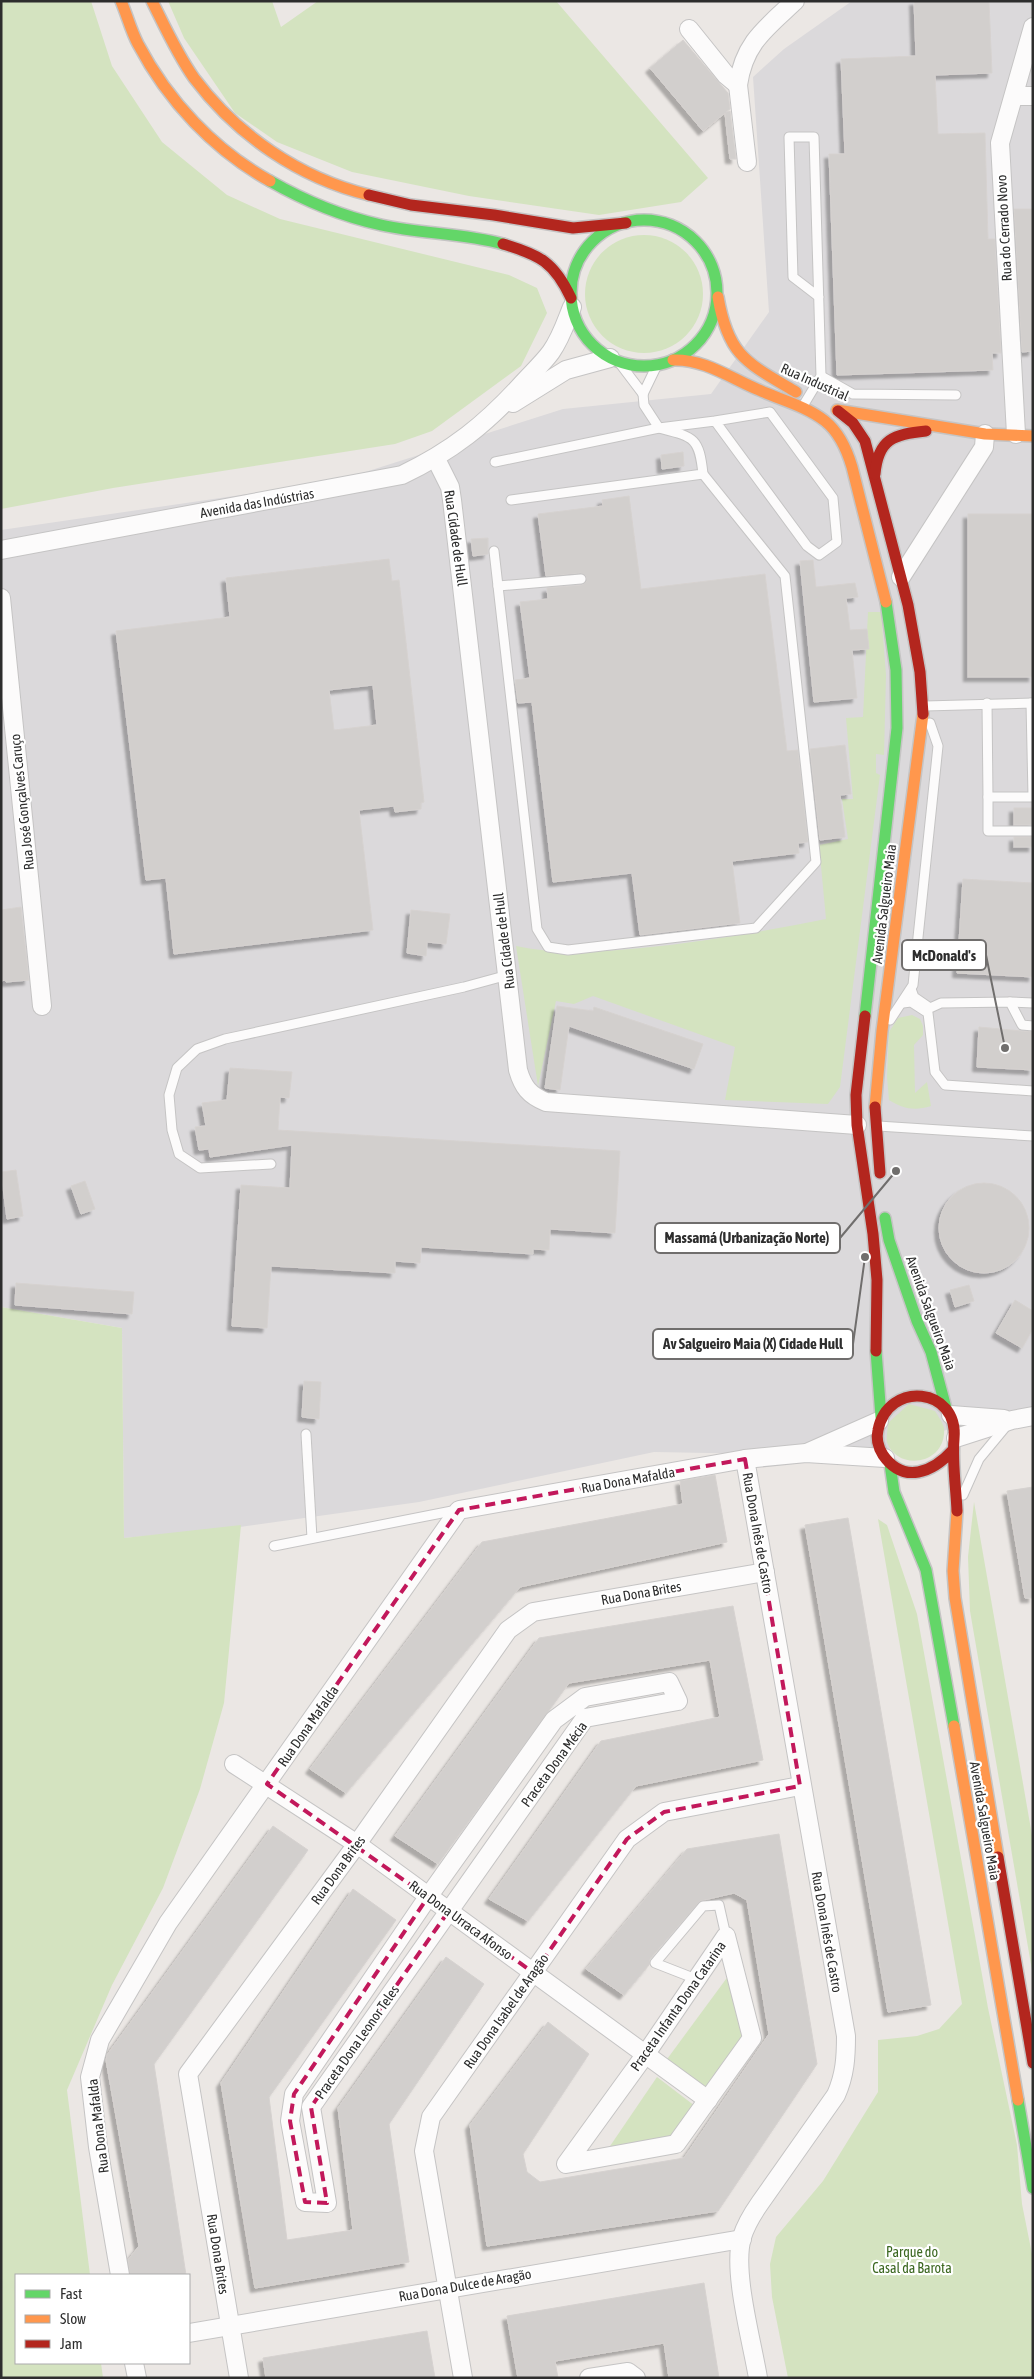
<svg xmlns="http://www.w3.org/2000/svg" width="1034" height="2379" font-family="'Asap Condensed',sans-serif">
<defs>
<filter id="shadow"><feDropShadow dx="-4.5" dy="4.5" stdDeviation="1" flood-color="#0004"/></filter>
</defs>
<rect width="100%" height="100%" fill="#ebe7e4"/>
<polygon fill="#dbd9db" points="852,1 1033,1 1033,1408 998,1413 867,1456 654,1452 419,1502 225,1529 124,1538 122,1328 1,1307 1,530 337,481 563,409 711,394 769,312 753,77 784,49"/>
<g fill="#d4e3c0">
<polygon points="1,1 91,1 112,66 162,142 227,195 280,219 509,275 537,288 547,313 521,366 432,431 395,444 113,488 1,509"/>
<polygon points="168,1 272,1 281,27 318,1 556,1 708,178 681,202 599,215 469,196 352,172 277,142 235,113 184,38"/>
<circle cx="644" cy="294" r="59"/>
<path d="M868,612H881L886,675L884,755L876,754V773L880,775L840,1087L828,1104L725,1100L735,1047L593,996L574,1004L556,1001L538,1086L516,946C557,955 599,952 641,948C704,942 765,931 826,919L819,845L848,839L842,799H853L846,718L863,717Z"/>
<path d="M912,1015L920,1019L923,1026V1035L914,1045L915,1093L927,1082L931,1106C915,1111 903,1109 889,1100L887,1077L889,1032L898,1018Z"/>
<polygon points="1,1307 122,1328 124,1538 241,1525 224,1703 200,1789 163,1888 112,1985 67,2090 90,2275 16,2275 16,2363 101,2363 103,2378 1,2378"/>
<path d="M909,1404L935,1411C938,1416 943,1423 944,1428C947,1465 897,1472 887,1442C886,1437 888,1428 888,1423Z"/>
<polygon points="974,1502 1033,1841 1033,1976 970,1611 968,1557"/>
<polygon points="878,1519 887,1525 917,1614 988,2008 1017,2145 1022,2204 1033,2259 1033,2378 788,2378 772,2297 770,2264 776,2237 823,2181 878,2092 878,2040 917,2036 939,2029 962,2004"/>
<polygon points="729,1975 745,2040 703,2096 662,2066"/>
<polygon points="657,2077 695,2106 673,2137 606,2152"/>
</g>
<g fill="#d2cfcd" stroke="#d6d2d0" fill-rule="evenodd" filter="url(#shadow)">
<polygon points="914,1 989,1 992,73 935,75 938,134 985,133 988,239 995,239 1001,353 992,353 993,370 837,375 829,154 845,154 841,59 916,56"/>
<polygon points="683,40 728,93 730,109 726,112 730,111 736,159 730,159 725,113 703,131 650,68"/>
<polygon points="1014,209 1033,209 1033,351 1022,352"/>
<polygon points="683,452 684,466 662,469 661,455"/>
<polygon points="629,496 641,589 765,574 787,751 798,750 808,842 798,843 799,853 732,861 740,923 640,935 632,873 553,882 532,702 518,703 515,680 530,678 520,602 548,599 547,588 582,585 587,581 586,576 581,573 546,576 538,514 603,506 602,500"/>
<rect x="968" y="514" width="65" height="163"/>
<polygon points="488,538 488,554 473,556 471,539"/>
<path d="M389,559L392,581L399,580L424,802L421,803V809L395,812L394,806L359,810L373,930L174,954L166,878L146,880L116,631L230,617L226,578ZM373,685L377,725L334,730L329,690Z"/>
<polygon points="813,560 816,587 855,583 858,597 846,598 850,630 867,629 869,649 852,650 857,698 814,702 800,561"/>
<polygon points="845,745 851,794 840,795 845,837 820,840 810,749"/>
<rect x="1014" y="808" width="19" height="17"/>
<rect x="1014" y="837" width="19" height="10"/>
<polygon points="963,879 1033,883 1033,977 957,973"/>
<polygon points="21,907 29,980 6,982 6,980 1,981 1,910"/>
<polygon points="411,910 450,914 446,944 427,942 426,956 407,953"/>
<polygon points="557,1006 593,1011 594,1007 703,1044 694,1069 569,1026 560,1090 545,1088"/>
<polygon points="979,1027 1033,1032 1033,1070 977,1067"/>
<polygon points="230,1068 292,1072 289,1098 280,1097 278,1130 620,1151 615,1233 550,1229 549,1250 533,1249 533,1254 421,1247 420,1263 395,1261 395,1273 271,1266 267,1328 232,1326 241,1185 290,1188 292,1145 210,1157 209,1149 199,1150 195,1127 206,1126 202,1103 227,1100"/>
<polygon points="16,1170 23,1216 7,1219 1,1172"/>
<polygon points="85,1181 95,1209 81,1214 71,1186"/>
<circle cx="984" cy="1228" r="45"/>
<polygon points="16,1283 134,1292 132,1314 15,1305"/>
<polygon points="969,1285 974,1301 955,1307 950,1290"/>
<polygon points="1015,1300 1033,1311 1033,1329 1022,1348 996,1333"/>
<polygon points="304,1381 321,1382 319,1419 302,1417"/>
<polygon points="715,1475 727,1542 520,1587 346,1793 310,1769 482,1542 683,1504 680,1481"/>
<polygon points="1033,1487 1033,1598 1025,1598 1007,1491"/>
<polygon points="848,1518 931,2005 888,2012 805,1525"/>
<polygon points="733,1606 763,1760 636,1786 528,1921 489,1899 601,1741 720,1717 710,1660 569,1683 438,1864 395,1836 539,1638"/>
<polygon points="273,1826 308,1850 154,2064 186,2275 130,2275 128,2260 139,2246 106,2060 107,2055"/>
<polygon points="779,1834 817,2064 718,2211 487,2246 470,2125 548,2022 589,2054 523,2154 527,2172 540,2182 684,2158 769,2034 747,1900 734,1893 700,1901 650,1959 649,1965 624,1995 586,1969 687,1849"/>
<polygon points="353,1889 396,1920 269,2097 287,2240 353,2230 338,2108 446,1957 484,1984 389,2124 409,2262 255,2288 221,2083"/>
<polygon points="704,2283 719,2378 669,2378 664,2343 555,2361 558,2378 518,2378 507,2316"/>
<polygon points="427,2331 435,2378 266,2378 263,2358"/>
</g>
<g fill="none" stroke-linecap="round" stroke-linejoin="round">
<g stroke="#c5c4c4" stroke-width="11">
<g id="lane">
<polyline points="618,361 643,394 657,365"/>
<polyline points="821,376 853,394 956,395"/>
<polyline points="803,406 821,376 814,137 789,137 793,277 819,297"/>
<polyline points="495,462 659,428 715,421 807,546 819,555 837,542 833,498 770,412 715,421"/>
<path d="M511,500L703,474C699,437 694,437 659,428L644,405L643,394"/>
<polyline points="494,551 537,929 548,947 568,950 756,928 816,862 785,576 703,474"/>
<polyline points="498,586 581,579"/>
<polyline points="987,703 988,797 1033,797"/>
<polyline points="1031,703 1033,796"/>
<polyline points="925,706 1033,703"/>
<polyline points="988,797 988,831 1033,831"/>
<polyline points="911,989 914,997 930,1008 941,1003 1010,1002 1022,1025 1033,1026"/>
<polyline points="1010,1002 1033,1003"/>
<polyline points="903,1003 911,1002 928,1013 935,1072 945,1085 1033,1091"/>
<polyline points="890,1020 913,985 938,746 930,723"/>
<polyline points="878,1126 1033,1136"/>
<polyline points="271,1164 200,1168 179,1154 172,1130 169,1095 177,1068 197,1049 225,1039 464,987 508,975"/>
<polyline points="306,1434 312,1538"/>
<polyline points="963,1495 979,1459 1008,1424"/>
<polyline points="274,1546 457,1510"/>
<polyline points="696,1979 655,1963 703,1906 719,1905 726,1936"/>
</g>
</g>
<g stroke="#c5c4c4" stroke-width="20">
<g id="street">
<path d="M689,29L726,75L738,85C744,43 766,28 795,1"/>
<polyline points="738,85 747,162"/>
<polyline points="1014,96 1033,96"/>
<polyline points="513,403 566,370 610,358"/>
<polyline points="1016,434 1000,143 1033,27"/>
<path d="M436,459L450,487L452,500L518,1070C523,1087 529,1095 546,1102L857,1125"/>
<path d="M1,550L402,475C452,451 486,424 523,383C532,373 543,363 551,352C561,338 566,322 572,307"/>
<polyline points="901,577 984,447 985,434"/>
<polyline points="1,598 42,1006"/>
<polyline points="951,1415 1004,1419"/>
<polyline points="956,1438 1012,1420 1033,1416"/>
<polyline points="809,1452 879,1421"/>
<path d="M745,1459L846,2036C846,2057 845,2075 836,2095L760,2203C753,2213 746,2224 742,2237C732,2271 752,2341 758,2378"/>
<polygon points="669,1682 678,1701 585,1718 311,2107 327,2203 305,2202 290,2121 294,2094 428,1897 554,1720 585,1697"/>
<polyline points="234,1764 357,1844 708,2100"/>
<polygon points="726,1936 752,2038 676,2144 566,2164 645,2055"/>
<polyline points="120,2275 98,2147 90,2077 100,2040 168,1923 459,1510 745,1459 806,1453 885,1458"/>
<polyline points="189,2333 742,2239"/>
<polyline points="134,2363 137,2378"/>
<polyline points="239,2378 188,2074 357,1844 508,1630 533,1612 765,1572"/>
<polyline points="463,2378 424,2151 431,2117 627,1839 664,1812 800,1786"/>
<polyline points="589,2378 628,2372 636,2378"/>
</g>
</g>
<g stroke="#c5c4c4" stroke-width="14">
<g id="fast">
<path d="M270,181C305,201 341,216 381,225C421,234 463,233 503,244"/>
<circle cx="644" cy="293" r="73"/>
<polyline points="865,1016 897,728 896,670 886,602"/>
<polyline points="885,1218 889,1240 917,1321 931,1352 946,1408"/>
<polyline points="876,1351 881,1417"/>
<polyline points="890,1464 894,1492 926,1570 954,1726"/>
<polyline points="1018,2100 1033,2188"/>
</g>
</g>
<g stroke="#c5c4c4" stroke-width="14">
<g id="slow">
<path d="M121,1C127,15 131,31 138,44C168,101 214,150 270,181"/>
<path d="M152,1C165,27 177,54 194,78C237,135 299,178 369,195"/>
<path d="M718,297C728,356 747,363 796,392"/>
<path d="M673,360C705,359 730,378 759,390C781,400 806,406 825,421C840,433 847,450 852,467L886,602"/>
<polyline points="837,410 985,434 1033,436"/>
<polyline points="875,1107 882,1031 923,714"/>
<polyline points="957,1511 953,1571 955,1598 998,1857"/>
<polyline points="954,1726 1018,2100"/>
</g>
</g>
<g stroke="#c5c4c4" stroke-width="14">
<g id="jam">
<polyline points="369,195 411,205 494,215 573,228 626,223"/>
<path d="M503,244C540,255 554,262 571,298"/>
<polyline points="838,411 853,423 865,441 908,605 920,672 923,714"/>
<path d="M875,474C878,439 894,434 926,431"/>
<polyline points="865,1016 856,1095 857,1125 873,1234 877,1280 876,1351"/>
<polyline points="875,1107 880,1173"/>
<path d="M953,1450C933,1472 904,1485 883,1455C878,1447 876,1438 878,1430C888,1380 959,1387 954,1439C952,1463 956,1487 957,1511"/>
<polyline points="998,1857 1033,2063"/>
</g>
</g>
<use href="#lane" stroke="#fcfbfb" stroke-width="9"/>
<use href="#street" stroke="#fcfbfb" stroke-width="18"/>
<use href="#fast" stroke="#63d668" stroke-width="11"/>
<use href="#slow" stroke="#ff974d" stroke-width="11"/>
<use href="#jam" stroke="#b3261e" stroke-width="11"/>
</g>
<path fill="none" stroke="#c2185b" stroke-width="4" stroke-dasharray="10 6" stroke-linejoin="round" d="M745,1459L800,1786L664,1812L627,1839L534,1973L448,1912L311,2107L327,2203L305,2202L290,2121L294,2094L428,1897L267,1784L459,1510Z"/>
<g text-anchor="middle" stroke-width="4.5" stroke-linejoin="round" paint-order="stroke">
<g font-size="14" fill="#2d2d2d" stroke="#fff">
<text transform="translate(1004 228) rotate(-93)" y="5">Rua do Cerrado Novo</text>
<text transform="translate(815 382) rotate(24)" y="5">Rua Industrial</text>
<text transform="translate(257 503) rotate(-10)" y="5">Avenida das Indústrias</text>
<text transform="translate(456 538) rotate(82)" y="5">Rua Cidade de Hull</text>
<text transform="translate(22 802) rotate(-96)" y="5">Rua José Gonçalves Caruço</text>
<text transform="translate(884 904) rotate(-83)" y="5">Avenida Salgueiro Maia</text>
<text transform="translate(504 941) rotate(-97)" y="5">Rua Cidade de Hull</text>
<text transform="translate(931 1313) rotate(70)" y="5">Avenida Salgueiro Maia</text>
<text transform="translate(628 1480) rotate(-10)" y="5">Rua Dona Mafalda</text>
<text transform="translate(758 1533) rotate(80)" y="5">Rua Dona Inês de Castro</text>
<text transform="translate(641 1593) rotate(-10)" y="5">Rua Dona Brites</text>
<text transform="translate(308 1726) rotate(-55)" y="5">Rua Dona Mafalda</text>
<text transform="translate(554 1764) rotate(-54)" y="5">Praceta Dona Mécia</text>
<text transform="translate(985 1821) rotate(80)" y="5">Avenida Salgueiro Maia</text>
<text transform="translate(338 1870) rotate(-54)" y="5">Rua Dona Brites</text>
<text transform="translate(461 1920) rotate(36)" y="5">Rua Dona Urraca Afonso</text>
<text transform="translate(827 1932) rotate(80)" y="5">Rua Dona Inês de Castro</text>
<text transform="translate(678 2006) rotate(-55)" y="5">Praceta Infanta Dona Catarina</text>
<text transform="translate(506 2011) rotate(-55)" y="5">Rua Dona Isabel de Aragão</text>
<text transform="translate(357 2042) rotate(-55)" y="5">Praceta Dona Leonor Teles</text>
<text transform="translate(98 2126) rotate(-97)" y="5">Rua Dona Mafalda</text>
<text transform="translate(218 2254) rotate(81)" y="5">Rua Dona Brites</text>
<text transform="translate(465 2285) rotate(-10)" y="5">Rua Dona Dulce de Aragão</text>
</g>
<g font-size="14" fill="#3b6720" stroke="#fff">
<text x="912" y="2257">Parque do<tspan x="912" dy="16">Casal da Barota</tspan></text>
</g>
</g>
<path fill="none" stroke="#706e6d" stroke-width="2" d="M1005 1048L986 955M896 1171L840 1238M865 1257L853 1344"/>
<g fill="#706e6d" stroke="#fff" stroke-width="2">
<circle cx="1005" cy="1048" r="5"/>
<circle cx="896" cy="1171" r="5"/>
<circle cx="865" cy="1257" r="5"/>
</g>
<g fill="#fff" stroke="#706e6d" stroke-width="2">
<rect x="902" y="940" width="84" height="30" rx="5"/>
<rect x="655" y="1223" width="185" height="30" rx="5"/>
<rect x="653" y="1329" width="200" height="30" rx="5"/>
</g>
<g font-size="15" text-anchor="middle" font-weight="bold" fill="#2d2d2d">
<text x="944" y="961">McDonald's</text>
<text x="747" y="1243">Massamá (Urbanização Norte)</text>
<text x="753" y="1349">Av Salgueiro Maia (X) Cidade Hull</text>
</g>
<rect width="1034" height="2379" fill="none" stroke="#2d2d2d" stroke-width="5"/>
<rect x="15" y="2274" width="175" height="90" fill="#ffffff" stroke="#ababab"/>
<rect x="25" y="2290" width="25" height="8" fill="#63d668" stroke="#ababab"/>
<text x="60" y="2299" font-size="15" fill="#2d2d2d">Fast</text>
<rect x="25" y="2315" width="25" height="8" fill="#ff974d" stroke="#ababab"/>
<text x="60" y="2324" font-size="15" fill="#2d2d2d">Slow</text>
<rect x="25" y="2340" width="25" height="8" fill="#b3261e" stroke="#ababab"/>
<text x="60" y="2349" font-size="15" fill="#2d2d2d">Jam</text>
</svg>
